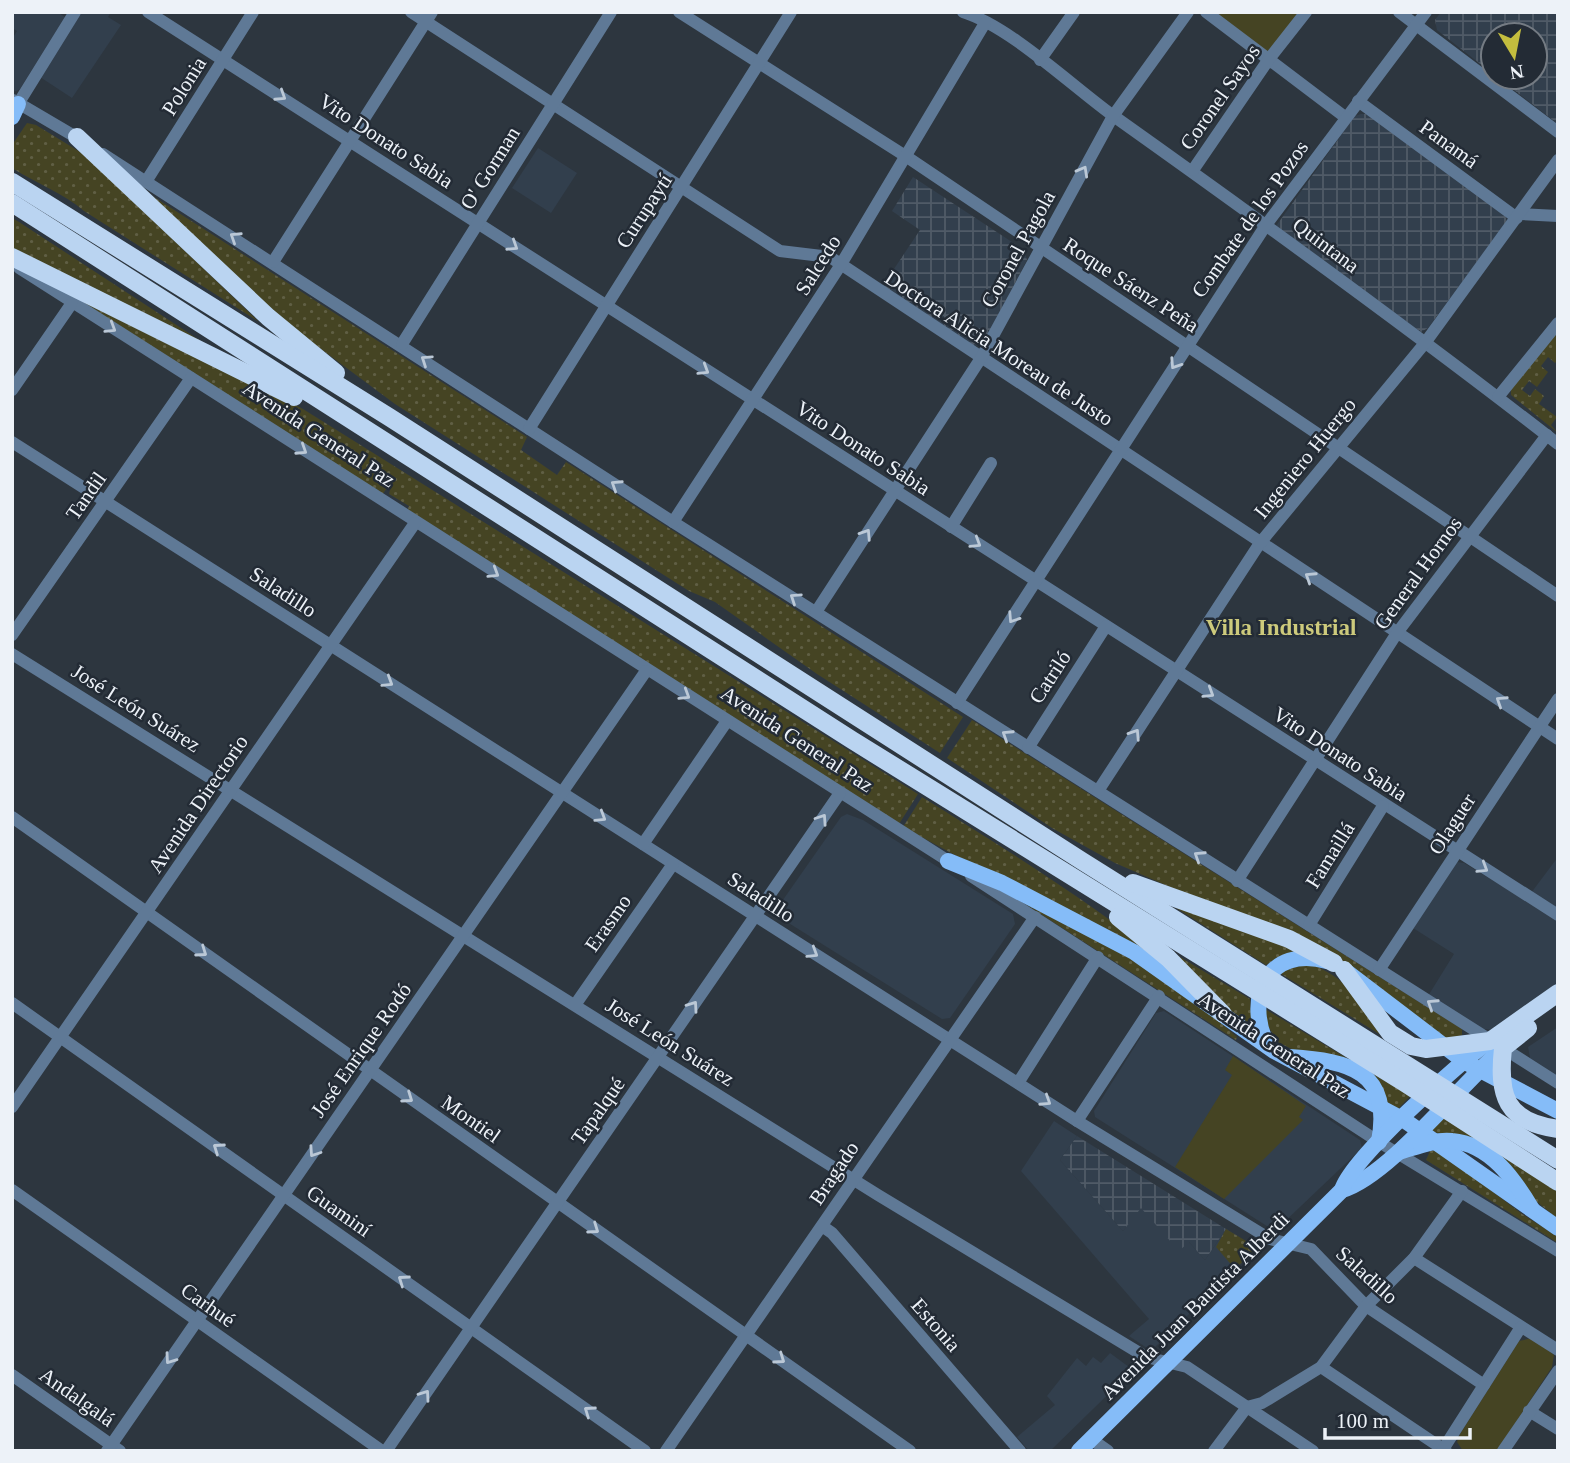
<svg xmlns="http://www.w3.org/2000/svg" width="1570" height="1463" font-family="'Times New Roman',serif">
<defs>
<pattern id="industrial-grid" width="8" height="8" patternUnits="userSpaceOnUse" patternTransform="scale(1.75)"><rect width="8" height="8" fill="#323f4d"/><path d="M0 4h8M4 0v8" fill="none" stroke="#505b67"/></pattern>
<pattern id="grass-dots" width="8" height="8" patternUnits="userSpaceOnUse" patternTransform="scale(1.75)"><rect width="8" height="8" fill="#454423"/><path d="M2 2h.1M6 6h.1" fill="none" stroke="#605f44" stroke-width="1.8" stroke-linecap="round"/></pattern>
</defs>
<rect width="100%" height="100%" fill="#2d363f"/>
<g fill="#323f4d">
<polygon points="12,12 57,12 65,17 20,89 16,91 12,90 12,39 17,31 12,28"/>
<polygon points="78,12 111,12 108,17 121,25 72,98 40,77"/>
<polygon points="538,148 577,173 551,213 512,188"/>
<polygon points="847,814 863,820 1013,914 1015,924 950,1018 942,1019 779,917 778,907 841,817"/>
<polygon points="1558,857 1558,911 1531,893"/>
<polygon points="1457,862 1464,863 1558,920 1558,986 1492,1030 1477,1028 1428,996 1454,954 1413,928"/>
<polygon points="1164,1011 1360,1140 1362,1148 1280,1226 1270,1228 1095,1117 1094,1111 1156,1013"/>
<polygon points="1558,1027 1558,1076 1530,1058 1528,1047"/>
<polygon points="1054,1121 1077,1136 1060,1160 1123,1231 1140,1207 1189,1242 1205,1260 1226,1229 1251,1245 1253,1252 1155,1347 1147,1348 1129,1336 1149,1319 1021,1171"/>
<polygon points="1110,1353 1133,1370 1050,1451 1029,1451 1017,1437 1055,1405 1047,1396 1077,1358 1086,1366 1093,1357 1101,1363"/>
</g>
<g fill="url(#industrial-grid)">
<polygon points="1441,12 1558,12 1558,124 1497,77 1535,77 1535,35 1493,35 1493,74 1437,30 1435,20"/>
<polygon points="1361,114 1366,114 1505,215 1507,221 1428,328 1421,332 1276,226 1355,116"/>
<polygon points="913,177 1024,250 1027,260 983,344 974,346 882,287 920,230 892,211"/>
<polygon points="1077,1136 1226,1229 1205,1260 1189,1242 1179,1251 1141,1208 1123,1231 1060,1160"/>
</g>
<g fill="url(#grass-dots)">
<path d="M27,123L36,125L85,155L259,322L84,211C63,193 36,183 12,168V145Z"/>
<polygon points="137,186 527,437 521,450 557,475 566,462 963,717 940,753 817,674 715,602 689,591 395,404 286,323"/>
<polygon points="12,218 19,222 233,362 12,252"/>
<polygon points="50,282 206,357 303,409 918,794 899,824 407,511 409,506 389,494 390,490 387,488 382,495"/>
<polygon points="1558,328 1558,360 1555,363 1548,357 1541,366 1548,372 1537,387 1529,381 1522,390 1530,396 1535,389 1544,396 1539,404 1557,417 1551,425 1558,433 1511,395 1511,388"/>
<polygon points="972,720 1462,1029 1462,1035 1447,1040 1345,963 1115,863 1052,828 947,758"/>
<path d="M922,797C1013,854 1103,909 1185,979L903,827Z"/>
<polygon points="1022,902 1133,958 1202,1007 1237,1037 1236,1040"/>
<polygon points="1173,906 1298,951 1278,957 1266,965"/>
<polygon points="1160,945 1250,999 1252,1025 1249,1027"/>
<path d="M1308,964C1347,974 1369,1013 1394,1043L1278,972Z"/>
<polygon points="1265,1009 1410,1096 1398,1109 1387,1102 1383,1091 1279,1043 1266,1023"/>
<polygon points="1442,1117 1558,1192 1558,1219 1531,1197 1514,1172 1431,1130"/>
<polygon points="1438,1150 1522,1214 1558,1237 1558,1243 1426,1160 1430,1151"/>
<polygon points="1226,1229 1251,1244 1253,1252 1235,1269 1216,1247"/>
</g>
<g fill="#454423">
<polygon points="1209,12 1302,12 1268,53"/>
<polygon points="1233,1056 1306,1106 1299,1117 1303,1120 1224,1199 1175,1167 1232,1075 1225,1070"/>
<polygon points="1532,1338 1554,1355 1552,1367 1497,1451 1463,1451 1457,1442 1460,1434 1519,1341"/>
</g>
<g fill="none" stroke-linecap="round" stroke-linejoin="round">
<g stroke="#5f7996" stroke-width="12">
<polyline points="148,12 1558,915"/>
<polyline points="411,12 780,251 830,257 1558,739"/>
<polyline points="679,12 907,157 1558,596"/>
<path d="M963,12C1011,27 1073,87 1115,117C1264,223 1413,331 1558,444"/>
<polyline points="1206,12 1345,117"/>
<polyline points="1399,12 1558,132"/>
<polyline points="1040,60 1074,12"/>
<polyline points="13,100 81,140"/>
<polyline points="1358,101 1517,218"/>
<polyline points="18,104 75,12"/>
<polyline points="103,154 673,522 1558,1083"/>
<polyline points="1193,170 1269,59 1306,12"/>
<polyline points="147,180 253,12"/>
<polyline points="1521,214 1558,216"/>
<polyline points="273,262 432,12"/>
<polyline points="19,268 953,864"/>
<polyline points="402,344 611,12"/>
<polyline points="12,390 72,303"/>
<polyline points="1498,397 1558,323"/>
<polyline points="529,429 791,12"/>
<polyline points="12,442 1077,1121 1270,1239 1311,1249 1366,1306 1484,1385"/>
<polyline points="673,522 840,266 985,23"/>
<polyline points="951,527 991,463"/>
<polyline points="816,612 981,358 1113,116 1188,12"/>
<polyline points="12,635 191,378"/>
<polyline points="12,654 878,1195 1146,1357 1187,1367 1313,1451"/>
<polyline points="957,703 1266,225 1426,12"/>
<polyline points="1028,748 1106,626"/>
<polyline points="1098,791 1260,543 1425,343 1558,160"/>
<polyline points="12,817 910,1451"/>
<polyline points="643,844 727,721"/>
<polyline points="971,876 1379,1142 1558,1251"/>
<polyline points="1237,881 1397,633 1547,435"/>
<polyline points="1309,925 1383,806"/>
<polyline points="1379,970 1558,699"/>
<polyline points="12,1003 645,1451"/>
<polyline points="575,1005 673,864"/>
<polyline points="1018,1083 1098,957"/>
<polyline points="12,1107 415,523"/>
<polyline points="1077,1121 1159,996"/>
<polyline points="12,1190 382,1451"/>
<polyline points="822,1226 832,1233 1020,1451"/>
<polyline points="1414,1258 1558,1350"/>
<polyline points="1321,1367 1446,1451"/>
<polyline points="12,1375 120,1451"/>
<polyline points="1529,1411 1558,1429"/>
<polyline points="1091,1439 1108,1451"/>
<polyline points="107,1451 646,671"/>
<polyline points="386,1451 840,793"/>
<polyline points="666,1451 1035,917"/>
<polyline points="1214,1451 1247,1407 1262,1403 1321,1367 1366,1306 1414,1258 1462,1191"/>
<polyline points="1442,1451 1521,1327"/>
<polyline points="1503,1451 1558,1371"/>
</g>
<g stroke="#85bcf8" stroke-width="16">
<polyline points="12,117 18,104"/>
<polyline points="948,861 1002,883 1134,952 1274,1051 1404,1120 1558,1228"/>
<polyline points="1347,972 1465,1062 1558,1111"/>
<path d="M1267,1045C1244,997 1268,945 1327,961"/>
<path d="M1290,1057C1350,1061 1392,1071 1379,1142"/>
<path d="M1399,1152C1416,1147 1435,1139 1452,1141C1490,1144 1514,1179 1532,1209"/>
<path d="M1342,1190C1388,1177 1462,1083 1503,1048"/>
<path d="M1079,1451L1342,1190C1351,1159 1459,1062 1490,1041"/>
</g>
<g stroke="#bad4f1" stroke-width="18">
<polyline points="77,137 268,317 336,373"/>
<polyline points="12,182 389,417 1082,861 1558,1160"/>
<polyline points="12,203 852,740 1405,1083 1558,1182"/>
<polyline points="12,257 294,397"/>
<polyline points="1133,883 1289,939 1334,963"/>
<polyline points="1118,917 1168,958 1223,1014"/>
<polyline points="1344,970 1390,1033 1411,1046 1426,1049 1490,1041 1558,993"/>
<path d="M1528,1028L1503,1048C1498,1095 1505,1122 1558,1129"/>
</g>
</g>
<defs><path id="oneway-chevron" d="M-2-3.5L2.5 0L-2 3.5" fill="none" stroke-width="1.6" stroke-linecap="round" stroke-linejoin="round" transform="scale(1.75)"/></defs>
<g stroke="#bbc8d6">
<use href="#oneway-chevron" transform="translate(281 96) rotate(33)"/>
<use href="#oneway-chevron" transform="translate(1083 171) rotate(-61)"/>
<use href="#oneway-chevron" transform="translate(235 237) rotate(-147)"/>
<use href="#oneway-chevron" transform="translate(513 246) rotate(33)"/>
<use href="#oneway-chevron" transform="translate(111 328) rotate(32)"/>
<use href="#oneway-chevron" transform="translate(426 360) rotate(-146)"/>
<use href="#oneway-chevron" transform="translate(1175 364) rotate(123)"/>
<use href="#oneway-chevron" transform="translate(704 370) rotate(32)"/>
<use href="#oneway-chevron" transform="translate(302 450) rotate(33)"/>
<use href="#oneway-chevron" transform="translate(616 485) rotate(-147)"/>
<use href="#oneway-chevron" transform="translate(866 534) rotate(-57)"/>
<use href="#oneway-chevron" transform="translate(976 543) rotate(32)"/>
<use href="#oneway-chevron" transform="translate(494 573) rotate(32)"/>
<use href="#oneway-chevron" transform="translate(1310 577) rotate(-147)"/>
<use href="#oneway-chevron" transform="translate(795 598) rotate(-146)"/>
<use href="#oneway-chevron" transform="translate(1013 618) rotate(123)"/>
<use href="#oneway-chevron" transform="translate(388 682) rotate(32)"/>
<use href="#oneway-chevron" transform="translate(1209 693) rotate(32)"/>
<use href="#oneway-chevron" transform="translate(685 695) rotate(32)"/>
<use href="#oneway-chevron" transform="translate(1501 701) rotate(-147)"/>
<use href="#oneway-chevron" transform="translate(1135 734) rotate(-57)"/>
<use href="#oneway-chevron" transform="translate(1007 735) rotate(-147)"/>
<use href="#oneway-chevron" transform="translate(601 817) rotate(32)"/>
<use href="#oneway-chevron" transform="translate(822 819) rotate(-56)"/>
<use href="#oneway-chevron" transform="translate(1199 856) rotate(-147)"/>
<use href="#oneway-chevron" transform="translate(1483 868) rotate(32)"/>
<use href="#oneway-chevron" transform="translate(202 952) rotate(35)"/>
<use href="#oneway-chevron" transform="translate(813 953) rotate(32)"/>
<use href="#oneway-chevron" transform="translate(1432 1004) rotate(-147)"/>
<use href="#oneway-chevron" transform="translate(693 1006) rotate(-55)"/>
<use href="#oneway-chevron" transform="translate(408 1098) rotate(35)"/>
<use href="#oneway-chevron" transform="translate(1046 1101) rotate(33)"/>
<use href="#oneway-chevron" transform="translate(218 1148) rotate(-145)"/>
<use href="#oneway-chevron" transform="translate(314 1152) rotate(124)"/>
<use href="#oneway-chevron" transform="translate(594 1229) rotate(35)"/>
<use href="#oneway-chevron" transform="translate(403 1280) rotate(-145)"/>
<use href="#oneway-chevron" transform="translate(170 1359) rotate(125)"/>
<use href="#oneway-chevron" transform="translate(780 1359) rotate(35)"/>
<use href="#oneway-chevron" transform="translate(425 1395) rotate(-55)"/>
<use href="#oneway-chevron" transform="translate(589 1411) rotate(-145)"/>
</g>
<g text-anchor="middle" stroke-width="5" stroke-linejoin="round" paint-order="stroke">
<g font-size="21" fill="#edf2f8" stroke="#232b35">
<text transform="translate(184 86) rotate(-58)" y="7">Polonia</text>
<text transform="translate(1220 97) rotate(-55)" y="7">Coronel Sayos</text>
<text transform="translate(386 141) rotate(33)" y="7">Vito Donato Sabia</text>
<text transform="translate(1449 144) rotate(36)" y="7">Panamá</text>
<text transform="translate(490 168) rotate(-58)" y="7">O' Gorman</text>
<text transform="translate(644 211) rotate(-57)" y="7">Curupaytí</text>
<text transform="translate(1250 219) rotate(-55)" y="7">Combate de los Pozos</text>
<text transform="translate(1326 245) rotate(37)" y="7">Quintana</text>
<text transform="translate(1018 249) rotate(-61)" y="7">Coronel Pagola</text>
<text transform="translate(818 265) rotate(-58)" y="7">Salcedo</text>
<text transform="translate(1131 285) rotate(33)" y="7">Roque Sáenz Peña</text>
<text transform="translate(999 348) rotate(33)" y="7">Doctora Alicia Moreau de Justo</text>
<text transform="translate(319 434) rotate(33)" y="7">Avenida General Paz</text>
<text transform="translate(863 448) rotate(33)" y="7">Vito Donato Sabia</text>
<text transform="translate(1305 458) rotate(-51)" y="7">Ingeniero Huergo</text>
<text transform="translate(86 496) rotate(-55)" y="7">Tandil</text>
<text transform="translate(1418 573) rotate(-54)" y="7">General Hornos</text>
<text transform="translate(283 592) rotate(33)" y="7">Saladillo</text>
<text transform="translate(1050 677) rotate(-57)" y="7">Catriló</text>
<text transform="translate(136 708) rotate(32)" y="7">José León Suárez</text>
<text transform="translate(797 739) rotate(33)" y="7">Avenida General Paz</text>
<text transform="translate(1340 754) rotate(33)" y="7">Vito Donato Sabia</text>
<text transform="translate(198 804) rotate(-56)" y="7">Avenida Directorio</text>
<text transform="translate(1452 824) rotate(-57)" y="7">Olaguer</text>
<text transform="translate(1330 855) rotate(-58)" y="7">Famaillá</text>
<text transform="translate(761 897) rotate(33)" y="7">Saladillo</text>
<text transform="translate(608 923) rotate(-55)" y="7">Erasmo</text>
<text transform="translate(670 1042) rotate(32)" y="7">José León Suárez</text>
<text transform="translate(1274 1045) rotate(33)" y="7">Avenida General Paz</text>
<text transform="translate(361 1050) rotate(-55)" y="7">José Enrique Rodó</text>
<text transform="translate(598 1111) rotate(-55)" y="7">Tapalqué</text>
<text transform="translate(471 1119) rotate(35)" y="7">Montiel</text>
<text transform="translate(834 1173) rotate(-56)" y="7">Bragado</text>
<text transform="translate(339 1211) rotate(35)" y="7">Guaminí</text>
<text transform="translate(1367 1275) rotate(42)" y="7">Saladillo</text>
<text transform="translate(208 1305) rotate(35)" y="7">Carhué</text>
<text transform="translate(1195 1306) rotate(-45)" y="7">Avenida Juan Bautista Alberdi</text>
<text transform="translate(936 1325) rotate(49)" y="7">Estonia</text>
<text transform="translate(77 1397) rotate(35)" y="7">Andalgalá</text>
</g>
<g font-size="23" font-weight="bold" fill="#cdca7c" stroke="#232b35">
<text x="1281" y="635">Villa Industrial</text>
</g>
</g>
<rect width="1570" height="1463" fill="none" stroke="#edf2f8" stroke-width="28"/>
<g transform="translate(1514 56) rotate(170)"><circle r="33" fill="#232b35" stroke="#747b83" stroke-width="2"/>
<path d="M0-5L12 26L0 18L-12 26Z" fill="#c3bd3e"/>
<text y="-10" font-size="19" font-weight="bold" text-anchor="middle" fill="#edf2f8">N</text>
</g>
<path d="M1325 1428v10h145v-10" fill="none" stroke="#edf2f8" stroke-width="3.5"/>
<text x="1336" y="1428" font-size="21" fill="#edf2f8" stroke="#232b35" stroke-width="5" paint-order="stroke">100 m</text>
</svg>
